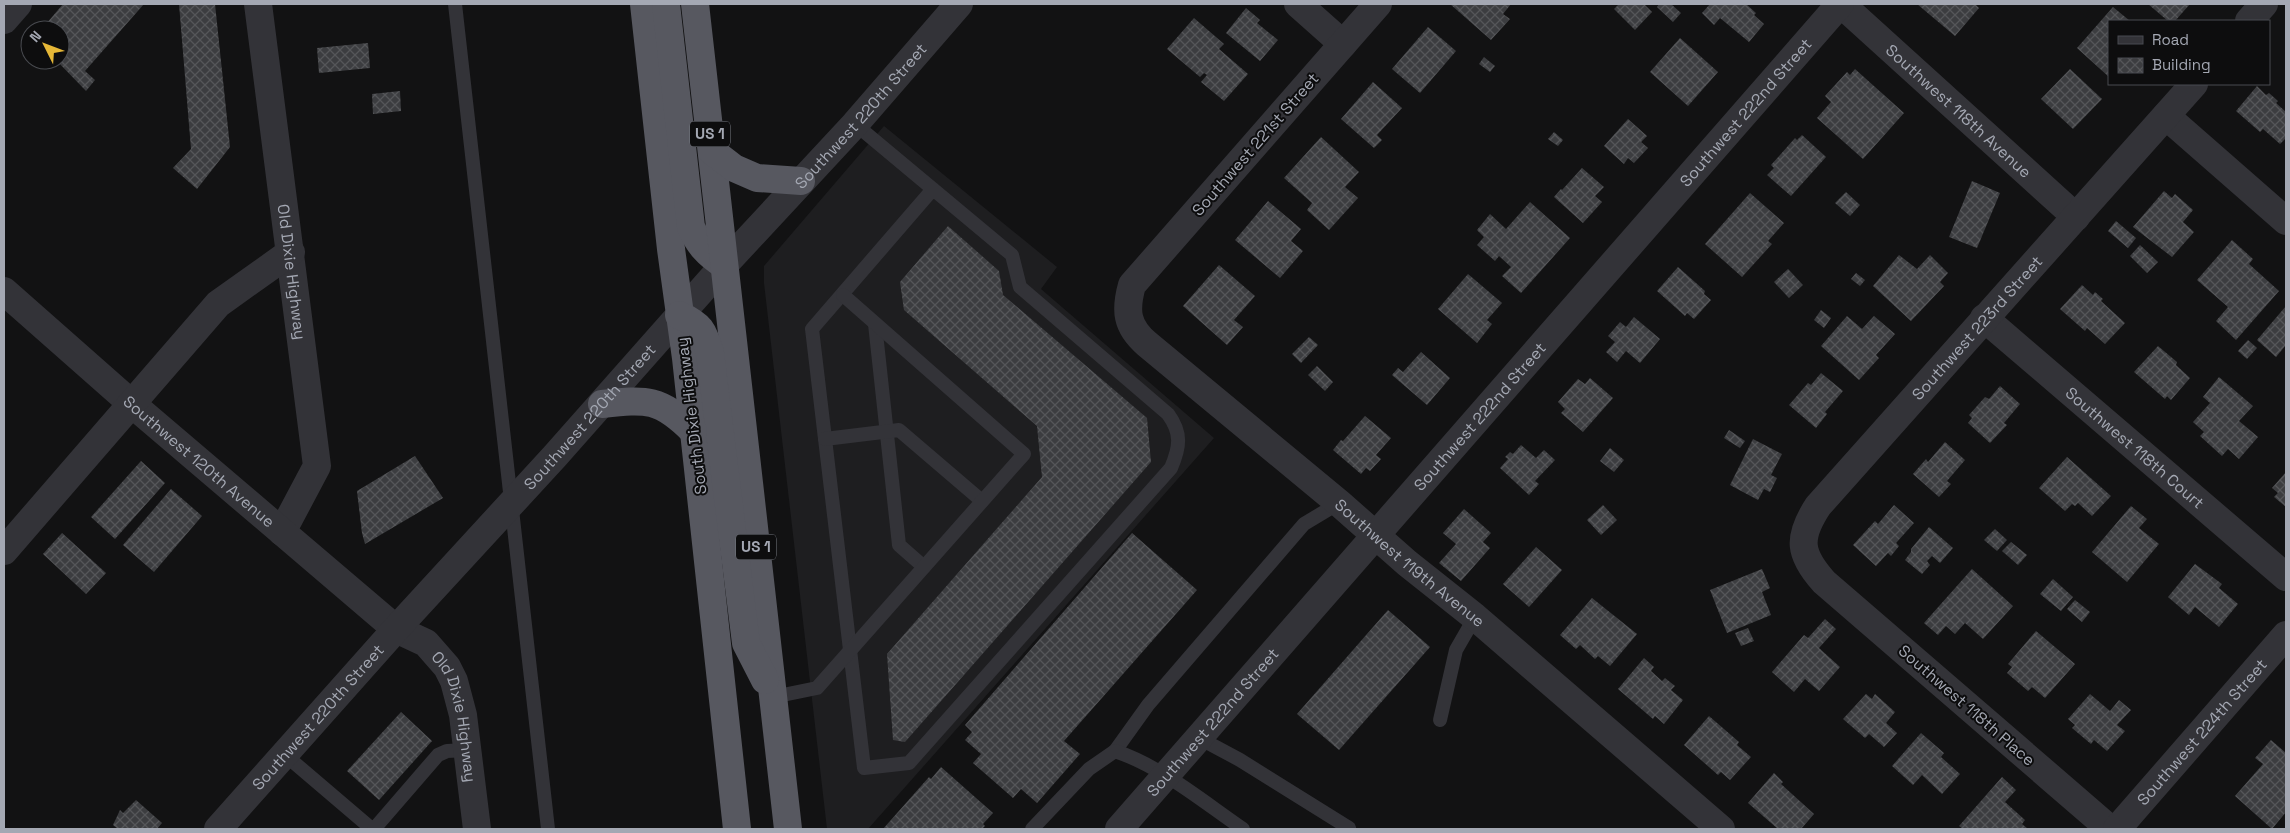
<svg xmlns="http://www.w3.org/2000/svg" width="2290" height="833" font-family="'Space Grotesk',sans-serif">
<defs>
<pattern id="building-cross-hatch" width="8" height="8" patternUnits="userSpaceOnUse" patternTransform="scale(1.25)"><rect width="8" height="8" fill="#3c3d40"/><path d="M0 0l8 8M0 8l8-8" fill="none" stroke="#555659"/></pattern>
</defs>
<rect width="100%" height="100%" fill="#121213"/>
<polygon fill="#1e1e20" points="884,126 1057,267 1041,289 1214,438 868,829 827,829 764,283 764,266"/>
<g fill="url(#building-cross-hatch)">
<polygon points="63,4 144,4 85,71 95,80 86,91 56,60 60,60 60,30 41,30"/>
<polygon points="179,4 215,4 230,147 197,189 173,168 191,149"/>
<polygon points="1450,4 1511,4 1503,14 1510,19 1491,40"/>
<polygon points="1619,4 1644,4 1652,12 1635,30 1614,9"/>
<polygon points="1659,4 1671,4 1681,13 1673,22 1657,7"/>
<polygon points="1710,4 1746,4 1756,13 1754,15 1764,24 1749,42 1720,18 1714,25 1702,13"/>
<polygon points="1917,4 1975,4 1979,8 1955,36"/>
<polygon points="2148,4 2190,4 2175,21 2168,21"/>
<polygon points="2113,7 2130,21 2109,21 2109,77 2077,48"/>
<polygon points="1246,8 1260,20 1257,23 1278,40 1260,61 1226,33"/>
<polygon points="1194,18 1224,44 1219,49 1248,74 1224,101 1201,82 1207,75 1204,73 1200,77 1167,49"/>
<polygon points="1428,27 1456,51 1420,93 1392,69"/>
<polygon points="1680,38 1718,72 1688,106 1650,72"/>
<polygon points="368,43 370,68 319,73 317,48"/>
<polygon points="1484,57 1495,66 1490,72 1479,64"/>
<polygon points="1855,69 1904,113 1863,159 1817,118 1831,102 1825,96 1847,72 1850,75"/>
<polygon points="2070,69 2102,99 2073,129 2041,99"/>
<polygon points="1373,82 1402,108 1377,135 1382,140 1374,148 1341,119"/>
<polygon points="2257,86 2266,95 2269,93 2278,101 2276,103 2286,112 2286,138 2280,144 2263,129 2260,132 2236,111"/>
<polygon points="400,91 401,111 373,114 372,94"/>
<polygon points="1628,119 1647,136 1641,142 1648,148 1634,163 1628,158 1624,164 1604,146"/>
<polygon points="1554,132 1563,140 1558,146 1548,139"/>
<polygon points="1802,135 1826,157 1791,196 1767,175 1774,168 1771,165 1795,138 1797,140"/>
<polygon points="1321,137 1359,172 1345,187 1358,198 1329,230 1307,210 1312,203 1284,178"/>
<polygon points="1582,168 1604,187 1595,196 1602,202 1583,223 1554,197 1561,189 1562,190"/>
<polygon points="1972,181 2000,193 1977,248 1949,237"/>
<polygon points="2164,191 2172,198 2175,194 2193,210 2183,222 2194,232 2172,257 2133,227"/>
<polygon points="1846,192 1860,205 1850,216 1835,203"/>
<polygon points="1750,193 1784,223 1768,241 1772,244 1742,277 1705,244"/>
<polygon points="1268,201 1301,229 1291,241 1303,251 1280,278 1235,240"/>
<polygon points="1530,202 1570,238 1521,293 1502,276 1511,267 1499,256 1495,261 1477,245 1484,237 1477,230 1490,214 1506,229"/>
<polygon points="2116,221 2136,238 2128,248 2108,231"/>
<polygon points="948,226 999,271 1003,295 1147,418 1151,462 905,742 893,740 887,654 1042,477 1037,426 904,310 900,282"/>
<polygon points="2232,240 2253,259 2249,264 2279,291 2236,340 2216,321 2228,307 2197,280"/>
<polygon points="2140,245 2158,262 2147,273 2130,256"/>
<polygon points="1899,255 1917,269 1930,255 1948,273 1940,282 1944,286 1911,321 1873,286"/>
<polygon points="1219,265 1255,296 1234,320 1243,327 1227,345 1183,306"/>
<polygon points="1678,267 1705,291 1704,294 1711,300 1694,319 1687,313 1685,316 1657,291"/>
<polygon points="1788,269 1803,285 1789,298 1774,282"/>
<polygon points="1856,273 1865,280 1860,286 1851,279"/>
<polygon points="1468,274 1502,303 1487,320 1492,324 1477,343 1438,309"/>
<polygon points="2082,285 2093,295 2095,292 2103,299 2101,301 2125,323 2105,344 2087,328 2085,331 2060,309"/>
<polygon points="2286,306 2286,345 2276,357 2257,340"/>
<polygon points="1821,310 1831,318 1824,328 1814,320"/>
<polygon points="1847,316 1862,329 1874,316 1895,334 1876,355 1879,358 1859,380 1821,346"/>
<polygon points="1634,317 1660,339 1640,363 1626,351 1617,362 1606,352 1615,342 1608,336 1620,322 1626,327"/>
<polygon points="1309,337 1318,345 1301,363 1292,354"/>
<polygon points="2248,340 2257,348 2247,359 2238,351"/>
<polygon points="2158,346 2177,362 2176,365 2190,378 2171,400 2167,396 2165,399 2134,372"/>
<polygon points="1421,352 1450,378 1427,405 1392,375 1398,368 1403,372"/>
<polygon points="1317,366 1333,382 1325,391 1308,375"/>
<polygon points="1821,373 1843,391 1825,412 1827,414 1816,428 1789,405 1808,383 1811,385"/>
<polygon points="2219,377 2253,406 2239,421 2258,437 2239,459 2228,449 2222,456 2200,436 2204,432 2193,422 2210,403 2203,397"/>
<polygon points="1590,378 1613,398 1583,432 1561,413 1565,409 1558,402 1578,379 1585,384"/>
<polygon points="2000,386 2020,404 2004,423 2007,425 1990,443 1968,423 1972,418 1969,415 1985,397 1989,399"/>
<polygon points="1365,416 1391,438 1376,455 1381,459 1370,471 1366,468 1361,474 1333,450 1341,440 1343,441"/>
<polygon points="1729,430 1745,441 1740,448 1724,438"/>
<polygon points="1753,439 1782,454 1771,475 1777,478 1770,492 1764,489 1758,500 1730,485"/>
<polygon points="1945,442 1965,460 1947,481 1951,484 1939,497 1913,474 1926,459 1928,462"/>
<polygon points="1521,445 1536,458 1544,450 1555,460 1535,481 1539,484 1529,495 1500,468 1508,459 1505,457 1510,452 1513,454"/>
<polygon points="1610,448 1624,460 1614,472 1600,461"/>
<polygon points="415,456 443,498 365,544 362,533 357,491"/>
<polygon points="2067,457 2111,496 2092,516 2078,503 2075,506 2072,504 2065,511 2039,488"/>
<polygon points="141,461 165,483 115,539 91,517"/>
<polygon points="2286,472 2286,507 2274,497 2278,493 2272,488"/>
<polygon points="171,489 202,516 154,572 123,545"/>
<polygon points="1603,505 1617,520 1601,535 1587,520"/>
<polygon points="1894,505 1914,523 1896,543 1899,546 1891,556 1888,553 1876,566 1853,545 1875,521 1878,524"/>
<polygon points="2131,506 2147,519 2139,528 2159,544 2127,582 2092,552"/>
<polygon points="1464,509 1491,533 1483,542 1490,548 1461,581 1439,563 1456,544 1443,533"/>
<polygon points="1929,527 1953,548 1940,563 1932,556 1927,561 1930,565 1922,574 1905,560 1911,552 1911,549"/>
<polygon points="1995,529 2007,540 1997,551 1984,540"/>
<polygon points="62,533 106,573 86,594 43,554"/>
<polygon points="1132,533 1197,590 1064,741 1080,754 1037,803 1021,789 1013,798 973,763 981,754 965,740 972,732 965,725"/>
<polygon points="2011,542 2027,555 2018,565 2002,551"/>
<polygon points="1536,547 1562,570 1529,607 1503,584"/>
<polygon points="2195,564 2222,584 2219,588 2238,604 2219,627 2195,607 2189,615 2168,597"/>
<polygon points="1762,569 1770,588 1762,592 1771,615 1727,633 1710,590"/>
<polygon points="1972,569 2013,606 1983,639 1965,623 1955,634 1946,626 1938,635 1924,623"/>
<polygon points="2053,579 2073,597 2061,611 2040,594"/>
<polygon points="1592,598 1637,634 1610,666 1598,656 1595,659 1580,645 1576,649 1560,635"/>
<polygon points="2075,600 2090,612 2082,622 2067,609"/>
<polygon points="1388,610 1430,647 1339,750 1297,714"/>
<polygon points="1825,619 1836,629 1819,648 1840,667 1819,691 1805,679 1794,692 1772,672 1804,635 1808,638"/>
<polygon points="1748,628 1754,641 1741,646 1735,633"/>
<polygon points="2036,631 2075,664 2045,698 2032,687 2028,691 2007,673 2012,667 2008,664"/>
<polygon points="1644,658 1654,667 1651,671 1662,681 1665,678 1675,686 1671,690 1683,700 1664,724 1655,716 1653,719 1618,689"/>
<polygon points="1866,694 1872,699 1875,694 1895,712 1886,723 1897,733 1884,747 1869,734 1865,738 1843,719"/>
<polygon points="2090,694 2110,711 2119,700 2131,710 2117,725 2125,731 2107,751 2094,740 2091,744 2072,728 2075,725 2068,719"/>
<polygon points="401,712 432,741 379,800 347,771"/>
<polygon points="1709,716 1739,742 1737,745 1751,757 1730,780 1721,772 1718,775 1684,745"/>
<polygon points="1921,733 1944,753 1941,757 1960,774 1942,794 1922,775 1913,785 1892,766"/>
<polygon points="2271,740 2286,753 2286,812 2272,829 2235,796 2263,764 2255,758"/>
<polygon points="941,767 993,813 983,824 985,826 982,829 883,829 929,777 931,779"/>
<polygon points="1774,773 1783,782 1781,784 1814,814 1801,829 1778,829 1748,803"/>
<polygon points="2002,777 2016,790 2005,802 2025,820 2022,824 2028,829 1963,829 1959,826"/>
<polygon points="136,800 162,823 157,829 118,829 113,825 120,810 123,813"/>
</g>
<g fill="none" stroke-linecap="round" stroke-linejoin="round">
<g stroke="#333338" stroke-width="14">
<polyline points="455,4 548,829"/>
<path d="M855,124L1012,255L1020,287L1168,414C1182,433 1180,447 1171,468L909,763L864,768L812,329L933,189"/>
<polyline points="875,324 899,545 924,567"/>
<polyline points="825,439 899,430 982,501"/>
<polyline points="773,697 817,688 1024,454 843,295"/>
<polyline points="1440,720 1456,650 1475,617"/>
<polyline points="1199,738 1240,760 1349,828"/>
<polyline points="1115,751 1148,705 1304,524 1339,503"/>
<polyline points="284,754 372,829"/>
<polyline points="374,829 438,755 447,751 467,750"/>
<path d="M1032,829L1089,769L1115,751C1162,767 1202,801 1243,829"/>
</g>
<g stroke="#333338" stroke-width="28">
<path id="s1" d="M258,4L317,466L282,532"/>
<polyline points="1298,4 1343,44"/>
<path id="s2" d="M1378,4L1132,285C1125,310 1126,326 1147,344L1339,503L1407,563L1475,617L1721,829"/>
<path id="s3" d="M1841,4L2076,217"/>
<polyline points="4,20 18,4"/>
<polyline points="2249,21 2264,4"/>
<polyline points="2166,116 2286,221"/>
<path id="s4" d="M4,291L132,404L396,629"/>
<path id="s5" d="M1984,318L2286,577"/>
<polyline points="4,551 218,304 291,252"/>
<path id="s6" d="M2110,829L1824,582C1799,554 1797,538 1818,506L2194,84"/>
</g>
<g stroke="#333338" stroke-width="28">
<path id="s7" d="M396,629L426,643L447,667L454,681L463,715L477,829"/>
<path id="s8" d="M218,829L396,629L555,456L724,265L855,124L959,4"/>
<path id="s9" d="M1119,829L1840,4"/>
<path id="s10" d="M2117,829L2286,635"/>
</g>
<g stroke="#575860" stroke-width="28">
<polyline points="644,4 671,249 686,358 737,829"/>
<path d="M666,4L691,227C699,245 707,254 724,265"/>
<polyline points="695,4 788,829"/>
<polyline points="712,151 734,168 757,178 801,181"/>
<path d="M679,315C701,325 703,330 710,353L746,643L765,680"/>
<path d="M602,404C647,399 660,398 693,431"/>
</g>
</g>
<g text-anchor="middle" stroke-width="4" stroke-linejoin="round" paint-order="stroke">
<g fill="#0d0d0e" stroke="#777a82" stroke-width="1">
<rect x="690" y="121.5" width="40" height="25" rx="4"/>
<rect x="736" y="534.5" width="40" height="25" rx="4"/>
</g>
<g font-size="15" font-weight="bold" fill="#a4a8b3">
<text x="710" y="139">US 1</text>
<text x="756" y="552">US 1</text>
</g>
<g font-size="16" fill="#a4a8b3" stroke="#0d0d0e">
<text dy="6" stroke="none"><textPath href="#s3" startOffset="159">Southwest 118th Avenue</textPath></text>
<text dy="6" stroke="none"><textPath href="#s9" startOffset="952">Southwest 222nd Street</textPath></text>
<text dy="6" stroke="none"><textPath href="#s8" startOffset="960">Southwest 220th Street</textPath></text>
<text transform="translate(1255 144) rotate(-49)" y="6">Southwest 221st Street</text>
<text dy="6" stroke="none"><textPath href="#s1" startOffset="270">Old Dixie Highway</textPath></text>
<text dy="6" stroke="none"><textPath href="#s6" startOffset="702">Southwest 223rd Street</textPath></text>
<text transform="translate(691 416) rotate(-97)" y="6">South Dixie Highway</text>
<text dy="6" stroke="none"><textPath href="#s9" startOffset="548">Southwest 222nd Street</textPath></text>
<text dy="6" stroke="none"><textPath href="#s8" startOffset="555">Southwest 220th Street</textPath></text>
<text dy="6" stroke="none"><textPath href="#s5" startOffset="199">Southwest 118th Court</textPath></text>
<text dy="6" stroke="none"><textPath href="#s4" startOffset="259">Southwest 120th Avenue</textPath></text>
<text dy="6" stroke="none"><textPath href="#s2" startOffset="781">Southwest 119th Avenue</textPath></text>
<text transform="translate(1967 705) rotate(41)" y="6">Southwest 118th Place</text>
<text dy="6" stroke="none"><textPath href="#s8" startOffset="150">Southwest 220th Street</textPath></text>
<text dy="6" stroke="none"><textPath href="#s7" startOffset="115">Old Dixie Highway</textPath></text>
<text dy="6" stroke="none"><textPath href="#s9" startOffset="142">Southwest 222nd Street</textPath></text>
<text dy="6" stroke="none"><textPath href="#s10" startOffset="129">Southwest 224th Street</textPath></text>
</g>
</g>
<rect width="2290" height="833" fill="none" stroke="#a4a8b3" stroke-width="10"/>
<rect x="2108" y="20" width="162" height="65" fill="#0d0d0e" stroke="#494b50"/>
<rect x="2118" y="36" width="25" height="8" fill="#333338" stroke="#494b50"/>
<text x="2152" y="45" font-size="15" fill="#a4a8b3">Road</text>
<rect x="2118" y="58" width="25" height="15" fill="url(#building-cross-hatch)" stroke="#494b50"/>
<text x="2152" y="70" font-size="15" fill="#a4a8b3">Building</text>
<g transform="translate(45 45) rotate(312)"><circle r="24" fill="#0d0d0e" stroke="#494b50"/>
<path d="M0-4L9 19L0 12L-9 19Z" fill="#e5b737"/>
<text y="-8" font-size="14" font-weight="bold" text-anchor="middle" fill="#a4a8b3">N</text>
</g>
</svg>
